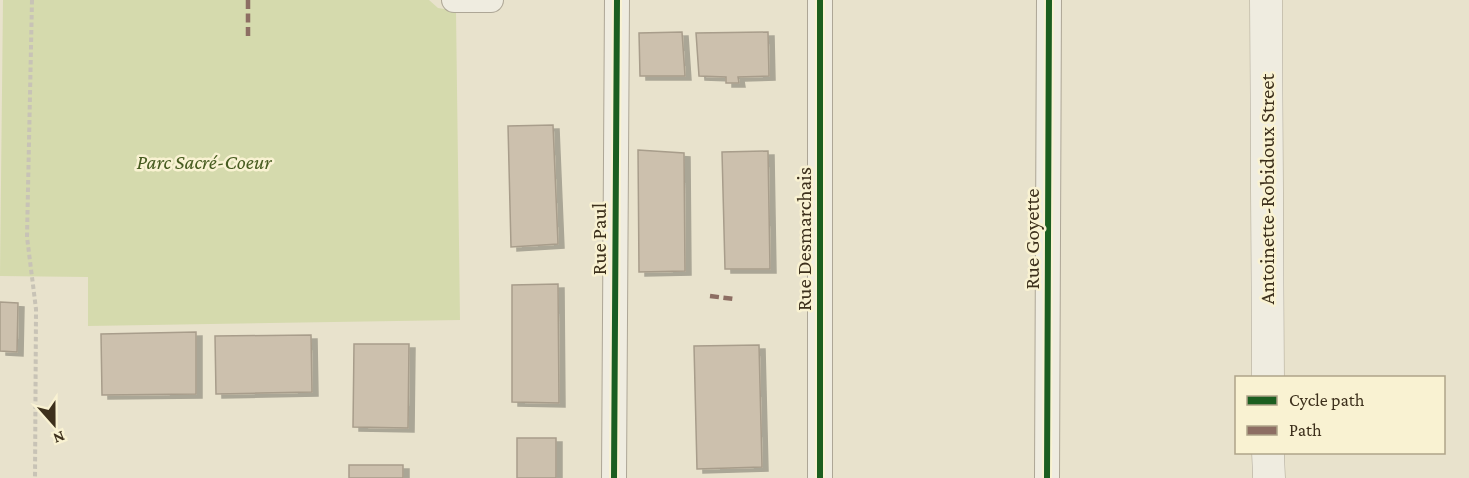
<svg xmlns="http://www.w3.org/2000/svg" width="1469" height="478" font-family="'Crimson Pro',serif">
<defs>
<filter id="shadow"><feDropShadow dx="6" dy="4" stdDeviation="0" flood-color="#0004"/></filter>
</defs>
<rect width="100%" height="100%" fill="#e8e2cc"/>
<polygon fill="#d5daad" points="3,0 429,0 438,8 456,11 460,320 88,326 88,277 0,276"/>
<g fill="#ccc0ad" stroke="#a89d8b" stroke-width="1.5" filter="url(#shadow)">
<polygon points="682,32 685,76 640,76 639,33"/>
<polygon points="768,32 769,76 738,77 739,83 726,83 726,77 699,76 696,33"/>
<polygon points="553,125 558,244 511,247 508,126"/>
<polygon points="638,150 684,153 685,271 639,272"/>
<polygon points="768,151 770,269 725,269 722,152"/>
<polygon points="558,284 559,403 512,402 512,285"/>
<polygon points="0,302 18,303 17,352 0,351"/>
<polygon points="196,332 196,394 102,395 101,334"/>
<polygon points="311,335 312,392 216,394 215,336"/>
<polygon points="354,344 409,344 408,428 353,427"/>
<polygon points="759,345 762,467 697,469 694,346"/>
<rect x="517" y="438" width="39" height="40"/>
<rect x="349" y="465" width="54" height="13"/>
</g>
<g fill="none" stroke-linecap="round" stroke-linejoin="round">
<g stroke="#ada696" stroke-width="26">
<g id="minor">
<polyline points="454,0 491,0"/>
<polyline points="820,0 820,478"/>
<polyline points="614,478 617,0"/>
<polyline points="1047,478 1049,0"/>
</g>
</g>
<g stroke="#ada696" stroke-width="33">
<g id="tertiary">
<polyline points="1266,0 1268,378"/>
<polyline points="1268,452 1269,478"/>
</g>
</g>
<polyline stroke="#c8c3b6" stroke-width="4" stroke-dasharray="4.5 3" stroke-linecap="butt" points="32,0 27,237 36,309 35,478"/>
<use href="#minor" stroke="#efece0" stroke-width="24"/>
<use href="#tertiary" stroke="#efece0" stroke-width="32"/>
<g stroke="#8d6e63" stroke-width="4.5" stroke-dasharray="9 4.5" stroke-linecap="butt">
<polyline points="248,0 248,39"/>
<polyline points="710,296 734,299"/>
</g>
<g stroke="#f9f2d2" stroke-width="10">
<g id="cycleway">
<polyline points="820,0 820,478"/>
<polyline points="614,478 617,0"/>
<polyline points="1047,478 1049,0"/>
</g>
</g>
<use href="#cycleway" stroke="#1b5e20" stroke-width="6"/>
</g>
<g text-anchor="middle" stroke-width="5" stroke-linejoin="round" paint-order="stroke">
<g font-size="21" font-style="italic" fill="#475c20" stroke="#f9f2d2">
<text x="204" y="169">Parc Sacré-Coeur</text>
</g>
<g font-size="21" fill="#3d301c" stroke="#f9f2d2">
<text transform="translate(1267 189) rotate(-90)" y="7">Antoinette-Robidoux Street</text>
<text transform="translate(599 239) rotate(-90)" y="7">Rue Paul</text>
<text transform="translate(804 239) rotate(-90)" y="7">Rue Desmarchais</text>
<text transform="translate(1032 239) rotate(-90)" y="7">Rue Goyette</text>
</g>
</g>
<rect x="1235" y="376" width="210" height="78" fill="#f9f2d2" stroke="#aea489" stroke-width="1.5"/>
<rect x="1247" y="396" width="30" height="9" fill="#1b5e20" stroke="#aea489" stroke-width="1.5"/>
<text x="1289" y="406" font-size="18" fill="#3d301c">Cycle path</text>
<rect x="1247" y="426" width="30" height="9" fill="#8d6e63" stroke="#aea489" stroke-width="1.5"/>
<text x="1289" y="436" font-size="18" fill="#3d301c">Path</text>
<g transform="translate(54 424) rotate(159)" stroke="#f9f2d2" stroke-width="4.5" paint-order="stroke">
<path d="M0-4.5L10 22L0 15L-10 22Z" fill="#3d301c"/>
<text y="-9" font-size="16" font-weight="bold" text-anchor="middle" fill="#3d301c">N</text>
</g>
</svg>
